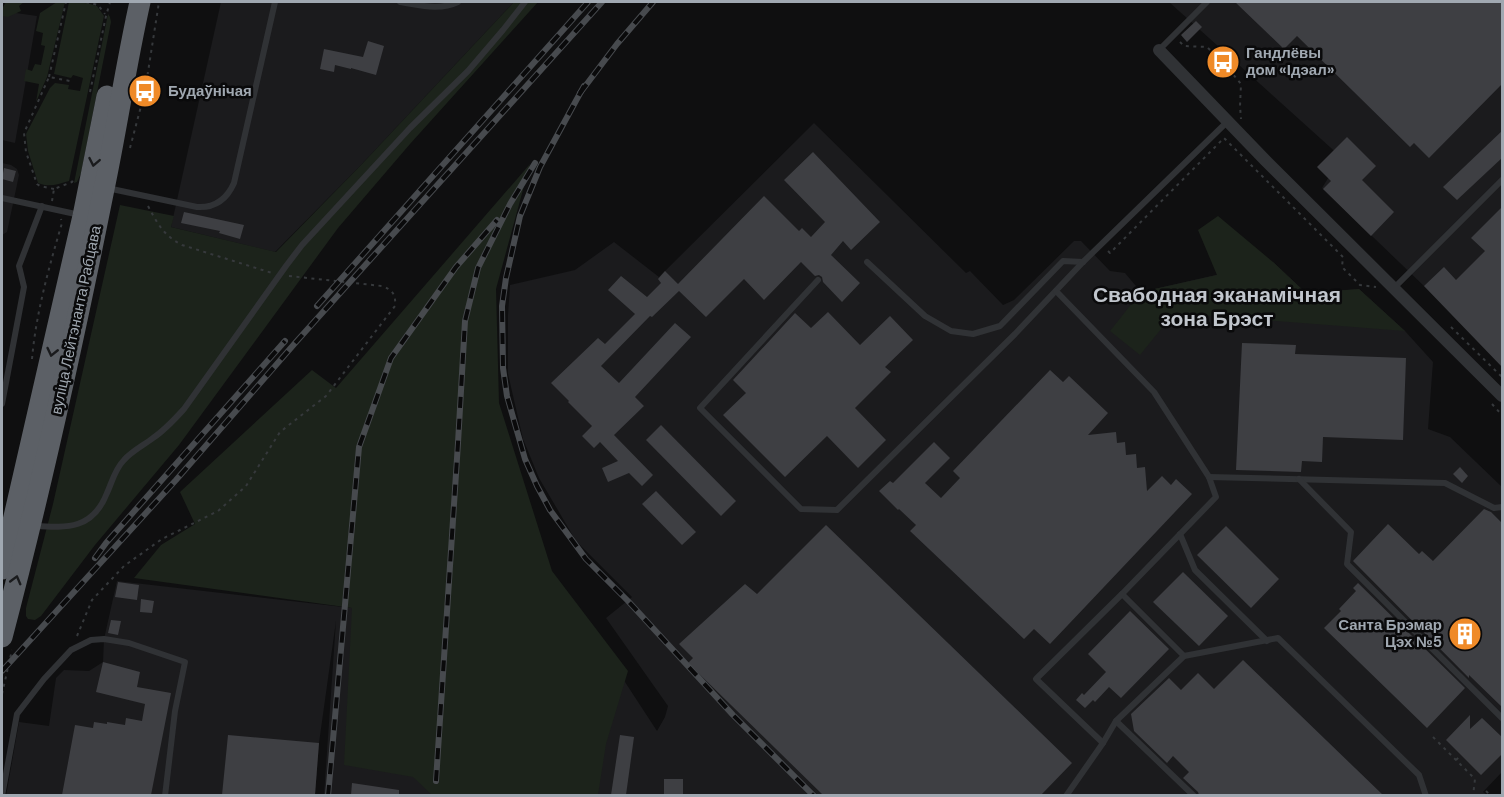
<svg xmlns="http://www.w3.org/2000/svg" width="1504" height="797" font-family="'DM Sans',sans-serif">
<rect width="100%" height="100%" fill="#0f0f10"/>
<g fill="#1b1b1d">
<polygon points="221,2 514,2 362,164 275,252 171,227"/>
<polygon points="1169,2 1502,2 1502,361 1322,188 1341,157"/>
<polygon points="2,11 37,16 15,143 2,140"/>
<polygon points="814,123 966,273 970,271 1003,305 1014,300 1074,241 1081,241 1110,271 1125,273 1141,292 1273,262 1306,293 1359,289 1405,331 1433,362 1428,429 1450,437 1502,487 1502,772 1483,792 1487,795 324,795 336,621 319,743 315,795 6,796 19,722 49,726 56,678 64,670 89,671 103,662 104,639 117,581 352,608 578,610 657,731 665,717 668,706 606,618 632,597 576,541 539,478 523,439 508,374 508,315 510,285 575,270 614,242 659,277"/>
<polygon points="2,163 11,165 17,169 19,175 7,232 2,235"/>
</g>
<g fill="#1c231b">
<polygon points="6,2 24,2 19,6 21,11 8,17 2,16 2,9"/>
<polygon points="57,2 65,2 47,77 36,102 39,84 24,81 26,69 32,71 35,64 41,65 45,46 41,45 43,33 36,31 40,13"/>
<path d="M69,2H83L97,6L104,16L69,181C58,184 49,188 38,183L28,151L26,134L50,88L55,83L69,85L68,89L80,91L83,78L73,75L71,78L54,74Z"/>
<polygon points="514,2 538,2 410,144 338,228 179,445 95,545 41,616 35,620 28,619 26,616 26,608 53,504 120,205 174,216 171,227 276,252 362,164"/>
<polygon points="108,14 110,17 111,22 81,173 77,182 74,183"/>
<polygon points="530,164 496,289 499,403 552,571 628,671 606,744 598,795 432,795 413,777 344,765 352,608 134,578 161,545 195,524 180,492 312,370 336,388"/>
<polygon points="1218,216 1273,262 1306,293 1359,289 1405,331 1174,313 1140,355 1110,331 1141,292 1217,275 1198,230"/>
</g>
<g fill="#3e3f43">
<polygon points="1235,2 1503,2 1503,83 1429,158 1414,143 1410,147 1297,36 1284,49"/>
<polygon points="1196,21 1202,27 1187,42 1181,35"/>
<polygon points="368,41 384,46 376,75 351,68 351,69 335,65 334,72 320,69 324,49 363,57"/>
<polygon points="1503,130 1503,157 1457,200 1443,187"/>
<polygon points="1347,137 1376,166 1362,180 1394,212 1371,236 1323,189 1331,181 1317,167"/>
<polygon points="813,152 880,222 851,250 843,241 831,255 860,283 842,302 823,282 822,277 819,275 815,276 801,262 764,300 744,279 706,317 679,291 652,317 650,316 601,366 619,383 675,323 691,337 635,397 644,406 614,435 653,475 642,486 629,473 608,482 602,468 618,461 600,442 594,448 582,436 592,426 568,402 569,401 551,383 598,338 605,344 635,314 608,290 621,276 647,297 661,283 658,279 665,271 678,284 764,196 799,231 802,228 811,237 825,222 784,180"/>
<polygon points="4,168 16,171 13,182 2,179"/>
<polygon points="1503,206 1503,368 1424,286 1444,267 1456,280 1485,251 1471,238"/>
<polygon points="184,212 244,225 240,239 219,233 220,231 181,223"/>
<polygon points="828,312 860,345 890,316 913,340 885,367 891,372 855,408 886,440 858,468 827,436 785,477 723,415 746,393 733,380 795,313 811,328"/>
<polygon points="1242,343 1296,345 1295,354 1406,358 1403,440 1323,437 1322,462 1302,461 1301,472 1236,470"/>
<polygon points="1050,370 1063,382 1069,376 1108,413 1088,435 1116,432 1117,443 1125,442 1126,455 1136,454 1137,468 1145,467 1147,491 1162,476 1171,485 1176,479 1192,494 1050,644 1034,629 1024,639 910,531 916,525 899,509 898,510 879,491 890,481 893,483 934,442 950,458 925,483 941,498 960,478 953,471"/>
<polygon points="661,425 736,501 721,516 646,440"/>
<polygon points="1460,467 1468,476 1462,483 1453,474"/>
<polygon points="656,491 696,532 682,545 642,504"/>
<polygon points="1484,509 1491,512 1503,524 1503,708 1469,675 1469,678 1353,561 1388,524 1419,554 1422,551 1433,561"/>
<polygon points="826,525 1072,763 1041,795 823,795 688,663 693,658 679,644 745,584 757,594"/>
<polygon points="1226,526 1279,579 1251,608 1197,555"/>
<polygon points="1183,572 1228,616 1199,646 1153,602"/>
<polygon points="118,582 139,585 137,600 115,597"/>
<polygon points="1358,583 1465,688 1427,728 1324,628 1341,611 1339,609 1356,591 1353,588"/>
<polygon points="141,599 154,601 152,613 140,612"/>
<polygon points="1130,611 1169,649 1121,698 1109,687 1095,702 1093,700 1085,708 1076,700 1082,693 1084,695 1106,672 1088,654"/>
<polygon points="111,620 121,621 118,635 108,633"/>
<polygon points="1243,660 1383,795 1199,795 1198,792 1183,778 1189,772 1173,756 1167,763 1134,731 1131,714 1169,678 1181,690 1198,673 1214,689"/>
<polygon points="103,662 140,672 137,687 171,693 151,795 62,795 75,725 93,728 94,722 107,724 107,722 125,725 126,718 142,721 145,704 96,692"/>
<polygon points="1470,715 1470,729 1482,718 1503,738 1503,753 1481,775 1446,740"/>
<polygon points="228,735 319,743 315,795 222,795"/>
<polygon points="620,735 634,737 626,795 611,795"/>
<rect x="664" y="779" width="19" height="16"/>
<polygon points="352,783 399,790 399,795 351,795"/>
</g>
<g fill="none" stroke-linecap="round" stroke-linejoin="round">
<g stroke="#36393c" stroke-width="2" stroke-dasharray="3 4.5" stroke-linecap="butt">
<polyline points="86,2 98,5 105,14"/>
<polyline points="1180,42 1184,46 1207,47 1223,62 1241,84 1240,106 1241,119"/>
<polyline points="49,77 66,2"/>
<polyline points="90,92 106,16 110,2"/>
<polyline points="130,148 145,91 159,2"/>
<polyline points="54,189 40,186 37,184 26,152 24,133 49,77 70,81"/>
<polyline points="52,201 54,189 72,182 73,180"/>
<path d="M148,206C157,223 164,236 182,245L272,273"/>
<polyline points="1108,251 1110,253 1224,138 1343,257 1342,267 1360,285 1376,287"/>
<polyline points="1451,327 1502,377"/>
<path d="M32,359C36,313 49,267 62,223L61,219"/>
<polyline points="1492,404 1502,415"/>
<path d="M77,636L92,600L124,566L162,539L218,511L246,486L280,432L326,396L395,306C396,295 393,290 382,286L289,276"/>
<polyline points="2,694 12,650"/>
<polyline points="1433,737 1475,779 1473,796"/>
<polyline points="1456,760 1461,755"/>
<polyline points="1486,791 1491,796"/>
</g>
<g stroke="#303235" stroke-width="6">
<path d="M400,2C420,5 439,11 458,2"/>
<polyline points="1159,50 1207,2"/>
<path d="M107,188L197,207C215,208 227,199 234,183L275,2"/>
<polyline points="2,198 80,215"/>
<polyline points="867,262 925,316 951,331 973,334 1000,326 1063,261 1083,262"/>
<polyline points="818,280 700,408 801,509 837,510 1015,334 1083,262 1227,122"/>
<polyline points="1394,288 1502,180"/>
<polyline points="1056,291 1154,392 1209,477 1216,497 1122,594 1184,656 1278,638 1419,775 1426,796"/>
<polyline points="2,404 24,287 19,266 42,206"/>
<polyline points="1209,477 1445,483 1494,508 1502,507"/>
<polyline points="1299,479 1351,532 1347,564 1502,718"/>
<path d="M35,526C68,528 93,529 107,493C112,482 115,469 124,460C132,451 144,445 153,438C165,430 174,420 184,409L286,266L302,245L410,128L468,71L503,30L525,2"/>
<polyline points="1180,534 1195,570 1267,641"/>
<polyline points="1116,721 1194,796"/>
<polyline points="1103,743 1116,721 1184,656"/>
<polyline points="2,796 17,714 44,679 71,650 91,640 104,639 129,643 185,662 175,711 165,796"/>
<polyline points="1066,796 1103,743 1036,679 1122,594"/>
</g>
<polyline stroke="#303235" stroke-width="12" points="1159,50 1265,160 1502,396"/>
<g stroke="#5c6066" stroke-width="21">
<polyline points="2,569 83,216 107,96"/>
<path d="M2,637C41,489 74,339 104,189C117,127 126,64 140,2"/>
</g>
<g stroke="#474a4e" stroke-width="6">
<g id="rail">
<polyline points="584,86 540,167 520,216 506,278 502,306 503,368 507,396 525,459 537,486 550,510 586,559 628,601 733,715 814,796"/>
<polyline points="580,93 617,44 653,2"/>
<polyline points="317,306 588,2"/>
<polyline points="95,558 106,543 285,341"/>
<polyline points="2,671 176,480 296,342 602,2"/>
<polyline points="436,781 458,443 465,321 478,268 510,204 535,163"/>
<polyline points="328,796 359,447 391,358 456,267 497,220"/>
</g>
</g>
<use href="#rail" stroke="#0a0a0b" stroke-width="4" stroke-dasharray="11" stroke-linecap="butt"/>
</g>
<defs><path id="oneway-chevron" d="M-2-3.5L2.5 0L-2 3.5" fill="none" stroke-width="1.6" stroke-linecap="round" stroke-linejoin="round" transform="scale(1.5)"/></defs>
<g stroke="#1a1b1d">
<use href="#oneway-chevron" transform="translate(94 162) rotate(101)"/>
<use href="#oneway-chevron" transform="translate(52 352) rotate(103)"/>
<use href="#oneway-chevron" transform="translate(16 580) rotate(-75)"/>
</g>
<defs>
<g id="bus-disc" transform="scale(1.725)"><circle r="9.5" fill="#ef8a28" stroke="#0a0a0b"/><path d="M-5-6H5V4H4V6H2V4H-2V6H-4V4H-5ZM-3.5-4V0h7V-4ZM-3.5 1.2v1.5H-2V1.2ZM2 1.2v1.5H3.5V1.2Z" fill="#fff"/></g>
<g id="building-disc" transform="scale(1.725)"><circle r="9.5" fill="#ef8a28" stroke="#0a0a0b"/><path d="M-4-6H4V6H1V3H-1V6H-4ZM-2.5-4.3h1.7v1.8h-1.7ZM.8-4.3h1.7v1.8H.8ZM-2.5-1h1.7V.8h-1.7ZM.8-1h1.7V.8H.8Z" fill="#fff"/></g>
</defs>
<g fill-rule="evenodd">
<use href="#bus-disc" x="1223" y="62"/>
<use href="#bus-disc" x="145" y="91"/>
<use href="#building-disc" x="1465" y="634"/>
</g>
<g text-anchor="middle" stroke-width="5" stroke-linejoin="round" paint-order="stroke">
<g font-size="15" font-weight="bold" fill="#a0a8b1" stroke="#0a0a0b" text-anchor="start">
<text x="1246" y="58">Гандлёвы<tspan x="1246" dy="17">дом «Ідэал»</tspan></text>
<text x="168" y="96">Будаўнічая</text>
<text x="1442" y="630" text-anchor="end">Санта Брэмар<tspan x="1442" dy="17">Цэх №5</tspan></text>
</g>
<g font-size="15" fill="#a0a8b1" stroke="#0a0a0b">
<text transform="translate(76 320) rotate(-78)" y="5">вуліца Лейтэнанта Рабцава</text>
</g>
<g font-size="21" font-weight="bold" fill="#c1c6cd" stroke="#0a0a0b">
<text x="1217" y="302">Свабодная эканамічная<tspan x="1217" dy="24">зона Брэст</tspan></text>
</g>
</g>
<rect width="1504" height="797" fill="none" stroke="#a0a8b1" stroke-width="6"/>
</svg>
